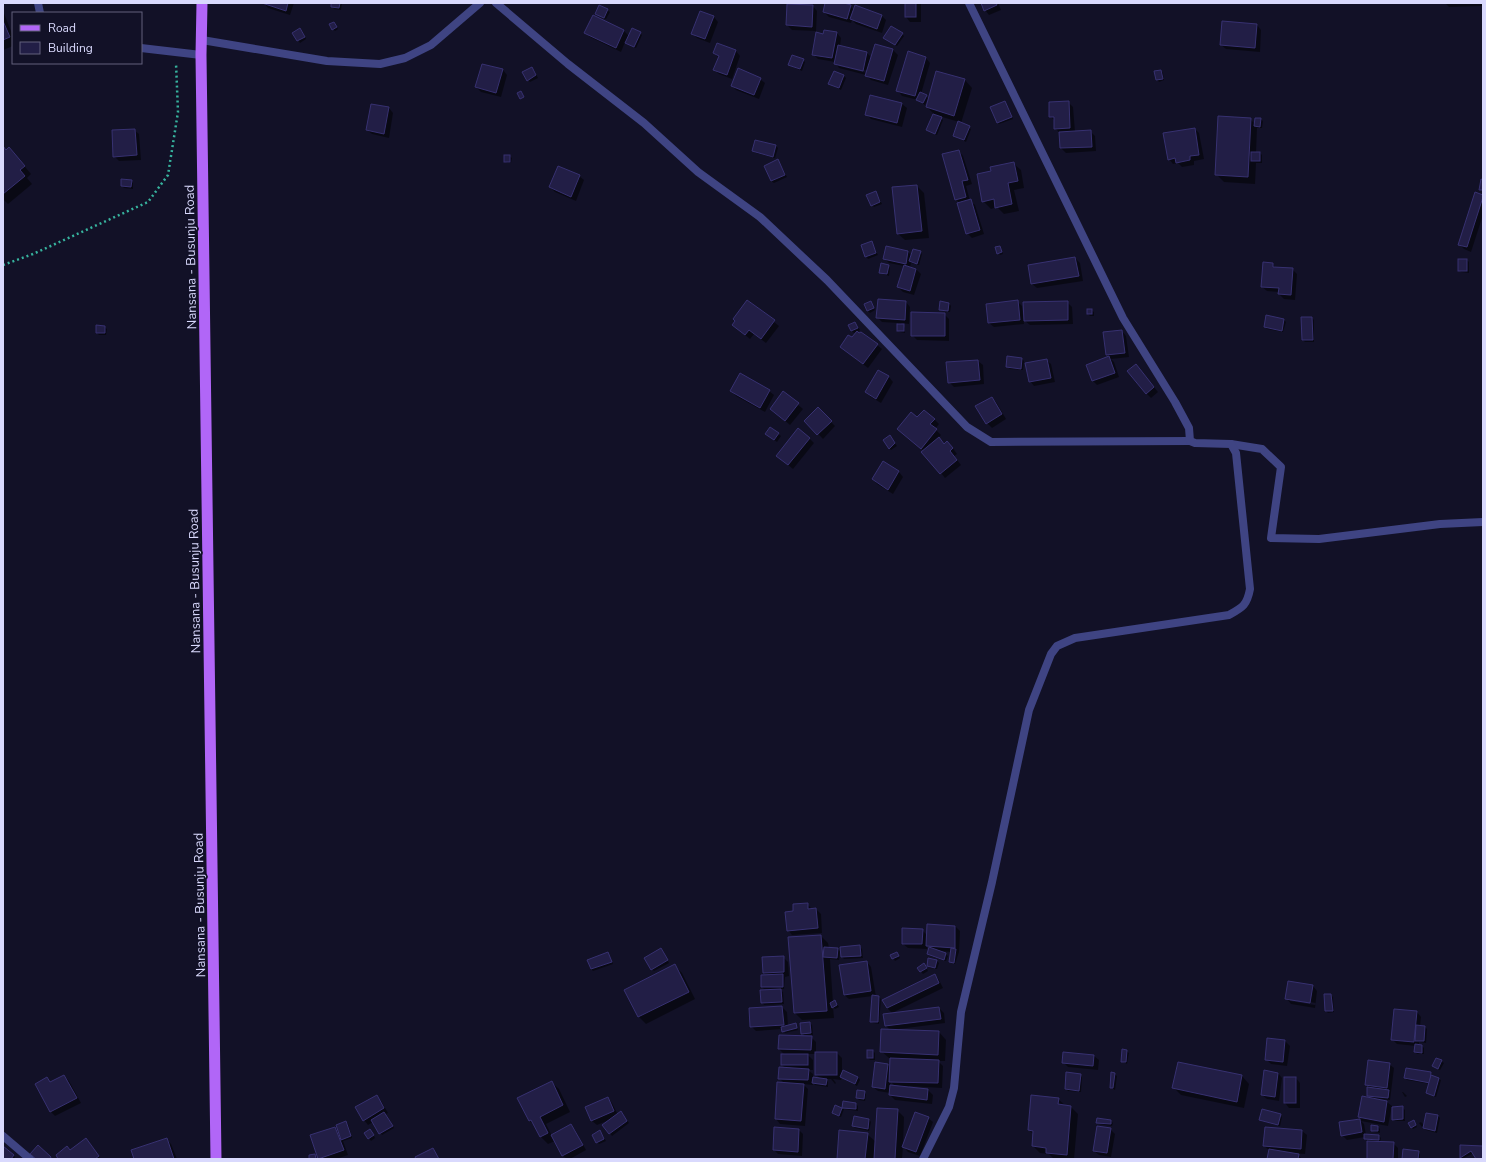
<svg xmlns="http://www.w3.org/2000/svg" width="1486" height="1162" font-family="'Nunito Sans',sans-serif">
<rect width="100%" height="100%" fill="#121127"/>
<g fill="#0007" fill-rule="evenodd">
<polygon points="264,3 294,3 290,15 268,8"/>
<polygon points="332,3 342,3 341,10 334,9 332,7"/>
<polygon points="827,3 840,3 850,6 854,10 882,16 886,20 882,33 856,24 852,20 851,23 829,17 824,12"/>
<polygon points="906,3 921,3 921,22 910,22 906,17"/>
<polygon points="982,3 998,3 1001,10 989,15 985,10"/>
<polygon points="1445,3 1483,3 1483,6 1449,7"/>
<polygon points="813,6 817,11 816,31 792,30 787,25"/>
<polygon points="607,10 610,12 606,19 596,14"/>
<polygon points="3,11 13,36 13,46 3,50"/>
<polygon points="701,12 714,17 718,22 710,43 697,38 693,34"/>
<polygon points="334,23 338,29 335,31 333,29"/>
<polygon points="1257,25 1261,30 1260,52 1226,49 1221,45"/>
<polygon points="302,31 306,39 300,43 293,33"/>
<polygon points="624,31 629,36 640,33 642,35 636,48 625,42 621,52 590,37 585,32"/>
<path d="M837,33L841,38L840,46L867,53L872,58L876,45L893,50L898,55L888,85L871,80L866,75L839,68L835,62L818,59L813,54L824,35ZM839,64L868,71L867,73L839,66Z"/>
<polygon points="902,34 904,36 897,46 887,39"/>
<polygon points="717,44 736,51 740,56 732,79 719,74 714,70 719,58 714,53"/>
<polygon points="926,58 930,63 921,94 928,98 925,105 918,100 902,96 898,91"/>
<polygon points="803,60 805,62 802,71 789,65"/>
<polygon points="503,70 507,75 501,97 481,92 476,87"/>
<polygon points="534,70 538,78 530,82 528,80"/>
<polygon points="1161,71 1163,73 1164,80 1159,82 1157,79"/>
<polygon points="937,72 965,80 972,88 961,123 971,129 966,142 954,135 959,122 939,116 943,120 937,135 927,130 934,114 927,107"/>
<polygon points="844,76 846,78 841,90 830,84"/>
<polygon points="760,79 765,83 759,99 736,90 732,86"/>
<polygon points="1005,102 1013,119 999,124 997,122"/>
<polygon points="1068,102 1073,107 1075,132 1090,131 1095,136 1096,151 1066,153 1061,148 1061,134 1055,128 1055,121 1050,116"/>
<polygon points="902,104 907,108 902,127 871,119 866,114"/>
<polygon points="389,108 393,113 389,138 372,134 367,130"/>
<polygon points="1250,119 1255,124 1260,119 1263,121 1262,128 1257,128 1256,153 1260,153 1262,155 1262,163 1256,163 1255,184 1224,182 1216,174"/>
<polygon points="1195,129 1199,133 1204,159 1194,161 1194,165 1182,167 1178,163 1173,164 1169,159"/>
<polygon points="134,130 139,134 141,160 119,161 114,156"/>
<polygon points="756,141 776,146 778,148 775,158 756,153 754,151"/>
<polygon points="3,146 7,150 16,156 31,174 27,178 32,184 8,204 3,199"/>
<polygon points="959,151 963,156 972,184 966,186 970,201 975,205 984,234 972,238 967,233 960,204 956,199"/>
<polygon points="509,156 512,158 511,163 507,163 505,161"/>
<polygon points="778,161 787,177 774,183 771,181"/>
<polygon points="1013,163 1021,170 1024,188 1014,190 1019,211 1004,214 997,207 991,209 983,201 992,172"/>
<polygon points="579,176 584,180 576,201 555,192 550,187"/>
<polygon points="131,181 133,183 133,189 124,188 122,186"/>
<polygon points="917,186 924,193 929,238 905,240 897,233"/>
<polygon points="876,192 882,204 874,207 872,205"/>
<polygon points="1483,196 1483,215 1471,252 1464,249 1459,244"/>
<polygon points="871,242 878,255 868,259 866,256"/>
<polygon points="886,247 908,252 912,256 920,252 922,254 919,265 911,263 910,268 916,269 921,274 914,295 903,292 898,287 904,266 889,263 884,258"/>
<polygon points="1000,247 1003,254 1000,255 998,253"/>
<polygon points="1075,258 1080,263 1083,281 1037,288 1032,284"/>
<polygon points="1459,260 1467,260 1469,262 1469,273 1461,272 1459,270"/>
<polygon points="1272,264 1276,268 1292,269 1297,274 1295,300 1284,299 1279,294 1279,292 1267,291 1262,287"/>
<polygon points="888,266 890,268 889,276 883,274 880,272"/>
<polygon points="748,301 779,326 766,343 754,334 750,339 738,329"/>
<polygon points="1017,301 1022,306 1024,324 994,327 989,323"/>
<polygon points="906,302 910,307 909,324 901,323 905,328 905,333 900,332 898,330 898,323 882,322 877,317"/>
<polygon points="1067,302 1072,307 1073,324 1030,325 1025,321"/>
<polygon points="949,303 951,306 950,312 942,311 940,309"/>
<polygon points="872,305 875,310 870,313 868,311"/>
<polygon points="1091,310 1094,312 1094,316 1090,316 1088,314"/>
<polygon points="944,314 949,319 949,341 917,340 912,335"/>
<polygon points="1312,318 1314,320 1314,342 1305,342 1303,340"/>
<polygon points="1284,320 1286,322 1283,332 1267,329 1265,327"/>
<polygon points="855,323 860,330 854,333 852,331"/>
<polygon points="104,327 107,329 106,335 99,335 97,333"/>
<polygon points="1122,331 1126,336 1129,357 1111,359 1114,362 1119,377 1097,385 1093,381 1087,366 1110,357 1107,355"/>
<polygon points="877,345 882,349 868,368 841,347"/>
<polygon points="1022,359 1024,361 1023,370 1010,369 1007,367"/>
<polygon points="1046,360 1051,364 1055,382 1034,386 1030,381"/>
<polygon points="978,361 983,365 984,384 954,387 949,382"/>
<polygon points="1140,370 1158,392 1151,398 1146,393"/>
<polygon points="878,371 889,377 893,382 881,403 871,397 866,392"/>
<polygon points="732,391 769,391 774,395 765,412 736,396"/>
<polygon points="784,393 803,409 790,425 776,413"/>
<polygon points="991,398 996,402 1006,419 992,428 987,423"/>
<polygon points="818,409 835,426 823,439 806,421"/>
<polygon points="917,419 934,419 939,424 935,429 941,435 938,438 945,445 952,447 957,454 954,456 961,465 945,478 924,451 898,429"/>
<polygon points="770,428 781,436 777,442 769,436"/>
<polygon points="809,438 814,443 793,469 782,460"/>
<polygon points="891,439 897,446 891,450 889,448"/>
<polygon points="883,462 899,472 903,477 893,494 877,484 873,479"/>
<polygon points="807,904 812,909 816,909 821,914 822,933 792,935 788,930 794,912"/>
<polygon points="955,926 960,931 959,952 955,964 950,961 952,952 940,951 948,956 946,961 930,956 928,953 930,949 927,946 927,949 908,948 903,944 922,930 927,935"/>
<polygon points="821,936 828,943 829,948 838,949 840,951 839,960 830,959 833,1003 835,1001 839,1007 835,1009 833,1007 834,1018 802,1020 795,1013 790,938"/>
<polygon points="860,947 862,949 863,958 844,959 842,957 841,948"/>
<polygon points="663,952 669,963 654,971 652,969"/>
<polygon points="608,953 613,964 593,971 591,969"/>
<polygon points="898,955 900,958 895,961 892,956"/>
<polygon points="783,957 788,962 789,976 785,977 784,989 779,989 783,992 784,1004 764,1005 762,1002 773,990 773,989 764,989 762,987 766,975 764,973 763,958"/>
<polygon points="937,961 939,963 937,969 930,968 928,965"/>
<polygon points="867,962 871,967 876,997 879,997 881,999 879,1024 873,1023 871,1021 873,996 849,999 844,995"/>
<polygon points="675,966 682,973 695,999 646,1024 639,1017 626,990"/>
<polygon points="926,967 928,971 923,974 918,968"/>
<polygon points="935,975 939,980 943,988 892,1013 887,1008 884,1000"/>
<path d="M1313,986L1317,991L1315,1008L1291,1004L1287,999ZM1290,999L1316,1003L1315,1005L1290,1001Z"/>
<polygon points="1331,995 1333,997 1334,1012 1328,1013 1326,1011"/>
<polygon points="782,1007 787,1012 788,1026 795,1025 798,1030 785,1033 783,1029 756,1031 751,1026"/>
<path d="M939,1008L944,1013L945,1023L899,1029V1030L939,1032L946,1040L945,1061H938L943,1066L942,1088L909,1086V1088L928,1090L933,1095L932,1104L895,1100L890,1095V1093L878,1091L873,1087L888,1065L891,1068V1059L889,1058L881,1051L890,1030L886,1026ZM891,1082L896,1087L890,1086Z"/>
<polygon points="1417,1012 1421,1017 1420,1026 1425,1027 1427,1029 1426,1043 1419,1042 1419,1046 1422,1046 1424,1048 1424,1054 1417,1054 1415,1052 1416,1046 1397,1044 1392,1039"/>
<polygon points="810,1023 812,1025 813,1035 804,1035 802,1033"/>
<path d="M811,1037L816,1042V1053H837L842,1058V1076L858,1077L860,1080L857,1086L842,1077L841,1080L833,1079L836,1083L835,1084L831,1079H825L828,1082V1087L815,1085L813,1083V1085L803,1084L808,1089L805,1126L780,1124L776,1119L784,1083L780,1079L786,1069L782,1065L785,1055L779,1049ZM807,1054H816V1075L821,1079L813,1078V1074L808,1070H813V1060Z"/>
<polygon points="1268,1040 1285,1041 1290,1046 1287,1066 1271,1064 1266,1059"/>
<polygon points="868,1051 873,1051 875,1053 875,1060 870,1060 868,1058"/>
<polygon points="1126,1051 1129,1053 1127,1064 1122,1061"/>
<polygon points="1094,1056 1099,1060 1098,1070 1068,1067 1063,1062"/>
<polygon points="1437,1059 1444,1063 1440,1070 1436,1068"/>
<polygon points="1179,1063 1242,1076 1249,1084 1244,1108 1181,1095 1173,1087"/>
<polygon points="1389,1064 1394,1068 1390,1100 1381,1099 1380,1100 1387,1102 1392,1106 1388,1126 1361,1121 1364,1124 1366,1135 1379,1136 1381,1138 1380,1142 1393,1143 1398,1148 1398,1159 1368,1159 1368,1141 1365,1139 1365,1137 1347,1140 1342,1135 1340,1123 1362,1119 1359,1117 1371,1099 1368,1096 1369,1087 1366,1085"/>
<polygon points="1278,1073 1282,1078 1279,1101 1267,1099 1262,1095"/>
<polygon points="1431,1073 1433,1077 1441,1080 1436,1097 1427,1093 1430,1084 1407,1080 1405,1078"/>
<polygon points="1114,1074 1117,1076 1115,1090 1111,1087"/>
<polygon points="1080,1075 1082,1077 1081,1092 1068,1091 1066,1089"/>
<polygon points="64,1076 69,1081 81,1103 55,1116 51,1112 47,1078 51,1083"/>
<polygon points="1296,1078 1300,1083 1300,1108 1289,1108 1285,1103"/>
<polygon points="551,1082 559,1089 570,1112 546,1124 552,1136 570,1125 575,1130 586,1150 570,1159 567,1159 563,1156 555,1141 548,1144 541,1137 535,1126 529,1120"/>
<polygon points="864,1092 866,1094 865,1101 859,1100 857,1098"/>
<polygon points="1402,1092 1403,1092 1407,1096 1405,1097"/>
<polygon points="376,1096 381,1101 388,1113 386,1114 394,1128 382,1135 373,1122 368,1125 364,1120"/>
<polygon points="608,1098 612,1103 618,1115 622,1115 629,1123 612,1136 604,1125 609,1120 597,1125 592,1121 586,1107"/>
<polygon points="1058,1099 1066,1106 1071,1107 1078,1114 1074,1159 1054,1159 1049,1154 1040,1153 1033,1146 1034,1135 1029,1130"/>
<polygon points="844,1102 856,1104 858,1106 858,1111 844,1109 841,1117 835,1115 833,1113 835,1106 843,1109"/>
<polygon points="1402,1107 1405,1110 1405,1121 1395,1121 1393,1119"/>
<polygon points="897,1110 904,1117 903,1146 928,1118 933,1122 920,1156 908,1152 903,1146 902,1159 838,1159 867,1134 876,1142"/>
<polygon points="1427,1114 1438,1116 1440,1118 1437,1133 1426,1130 1424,1128"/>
<polygon points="1280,1115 1282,1117 1280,1126 1262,1121 1260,1119"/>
<polygon points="869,1119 871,1122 869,1131 855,1128 853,1126"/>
<polygon points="1111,1121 1113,1123 1112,1126 1099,1124 1097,1122"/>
<polygon points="346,1122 348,1124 352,1138 343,1141 348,1155 336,1159 319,1159 335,1128 340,1132"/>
<polygon points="1414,1122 1417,1127 1413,1129 1411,1127"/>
<polygon points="1421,1122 1424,1125 1422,1127 1419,1123"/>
<polygon points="1378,1127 1380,1129 1380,1133 1374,1132 1372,1130"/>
<polygon points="1110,1129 1115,1134 1111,1157 1099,1155 1094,1151"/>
<polygon points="799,1130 803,1134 802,1156 778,1154 774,1150"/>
<polygon points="1302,1131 1307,1135 1305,1154 1292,1153 1292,1154 1298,1155 1302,1159 1268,1159 1270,1151 1264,1146"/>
<polygon points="372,1132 375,1138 371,1141 365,1133"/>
<polygon points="600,1132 606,1141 599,1144 597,1142"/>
<polygon points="166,1139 171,1144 177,1159 135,1159"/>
<polygon points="90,1144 101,1159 60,1159 71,1151"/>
<polygon points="1461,1146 1483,1147 1483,1159 1478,1159 1474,1153 1462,1159 1461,1157"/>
<polygon points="3,1148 13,1155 15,1157 14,1159 3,1159"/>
<polygon points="433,1150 440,1159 417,1159"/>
<polygon points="1418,1152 1420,1154 1420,1159 1403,1159"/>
</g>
<g fill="#221e46" stroke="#373171">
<polygon points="262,3 288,3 286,11"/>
<polygon points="331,3 340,3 339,8 331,7"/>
<polygon points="825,3 844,3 851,5 847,19 823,12"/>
<rect x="905" y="3" width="11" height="14"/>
<polygon points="981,3 996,3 997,5 984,11"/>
<polygon points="787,4 813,5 812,27 786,25"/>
<polygon points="599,5 608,9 604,18 595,14"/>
<polygon points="855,5 882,15 877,29 850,19"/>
<polygon points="700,11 714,16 705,39 691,34"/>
<polygon points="593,15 624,30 616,48 584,33"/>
<polygon points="3,21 10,37 3,40"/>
<polygon points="1222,21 1257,24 1255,48 1220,45"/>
<polygon points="334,22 337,27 332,30 329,24"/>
<polygon points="891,26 903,33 895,45 883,38"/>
<polygon points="300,28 305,37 297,41 292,33"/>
<polygon points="632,28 641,32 634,47 625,43"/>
<polygon points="824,30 837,32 832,58 812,55 816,32 823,34"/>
<polygon points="717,43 736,50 727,75 713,70 719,56 713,53"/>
<polygon points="875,44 893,49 884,81 865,76"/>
<polygon points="838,45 867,52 863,71 834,64"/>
<polygon points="908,51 926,57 915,96 896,91"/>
<polygon points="792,55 804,59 800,69 788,65"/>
<polygon points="482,64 503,69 496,93 475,87"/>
<polygon points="532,67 536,75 527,81 522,72"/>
<polygon points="738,68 761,78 754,95 731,86"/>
<polygon points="1161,70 1163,79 1156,80 1154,71"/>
<polygon points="834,71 844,75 839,88 828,84"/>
<polygon points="936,71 965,79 954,116 926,107"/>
<polygon points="521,91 524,97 520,99 517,93"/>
<polygon points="920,92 927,95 923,103 916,100"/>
<polygon points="870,95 902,103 897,123 865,115"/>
<polygon points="1005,101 1012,117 997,123 990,107"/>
<polygon points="1069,101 1070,128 1054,129 1054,117 1049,117 1049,102"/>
<polygon points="371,104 389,107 384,134 366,130"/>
<polygon points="933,114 942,117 935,134 926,130"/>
<polygon points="1218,116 1251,118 1248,177 1215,175"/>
<polygon points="1255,118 1261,118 1260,127 1254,126"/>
<polygon points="958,121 970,126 964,140 953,136"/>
<polygon points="1195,128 1199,155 1190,156 1190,160 1176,163 1175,158 1168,160 1163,133"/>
<polygon points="135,129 137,155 113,157 112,130"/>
<polygon points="1091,130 1092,147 1060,148 1059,132"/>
<polygon points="755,140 776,145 773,157 752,151"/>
<polygon points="3,146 6,150 9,147 25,166 20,170 25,176 3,194"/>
<polygon points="959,150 968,180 962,181 966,197 955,200 942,154"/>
<rect x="1251" y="152" width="9" height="9"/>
<rect x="504" y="155" width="6" height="7"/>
<polygon points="778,159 785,175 771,181 764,166"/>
<polygon points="1014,162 1018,181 1008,183 1012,204 995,208 994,199 982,202 977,174 991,171 990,167"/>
<polygon points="558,166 580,175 571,197 549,187"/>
<polygon points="121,179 132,180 131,187 121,186"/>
<polygon points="1481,179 1483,180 1483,190 1479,190"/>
<polygon points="917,185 922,231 897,234 892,187"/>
<polygon points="876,191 880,202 871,206 866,195"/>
<polygon points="1475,192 1483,195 1483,197 1467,247 1458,245"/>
<polygon points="971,199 980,230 966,234 957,203"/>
<polygon points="872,241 876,253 865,257 861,245"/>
<polygon points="886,246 908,251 906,264 883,259"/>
<polygon points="1000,246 1002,252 997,254 995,247"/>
<polygon points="913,249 921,251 917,264 909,261"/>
<polygon points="1075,257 1079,276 1031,284 1028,265"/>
<rect x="1458" y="259" width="9" height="12"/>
<polygon points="1263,262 1273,263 1273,267 1293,268 1291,295 1278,294 1279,288 1261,287"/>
<polygon points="881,263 889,265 887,274 879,273"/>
<polygon points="904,265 916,269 910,291 897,287"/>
<polygon points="878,299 906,301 905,320 876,318"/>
<polygon points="747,300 775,320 761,339 749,330 745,335 732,325 735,321 733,319"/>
<polygon points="1018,300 1020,320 988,323 986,304"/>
<polygon points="871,301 874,308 867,311 864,304"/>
<polygon points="940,301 949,303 948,311 939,310"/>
<polygon points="1068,301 1068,320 1024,321 1023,302"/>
<rect x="1087" y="309" width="5" height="5"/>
<polygon points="911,312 945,313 945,336 911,336"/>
<polygon points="1266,315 1284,319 1282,331 1264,327"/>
<polygon points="1301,317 1312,317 1313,340 1302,340"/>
<polygon points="855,322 858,328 851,331 848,325"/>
<rect x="897" y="324" width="7" height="7"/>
<polygon points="96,325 105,326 105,333 96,333"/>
<polygon points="1122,330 1125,353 1106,355 1103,332"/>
<polygon points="857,331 859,333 861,332 878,344 863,364 840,347 848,335 852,337"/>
<polygon points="1007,356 1022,358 1021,369 1006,367"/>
<polygon points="1109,356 1115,373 1092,381 1086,365"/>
<polygon points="1047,359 1051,378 1029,382 1025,363"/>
<polygon points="978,360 980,380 948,383 946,362"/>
<polygon points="1136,364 1154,387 1146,394 1127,371"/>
<polygon points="878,370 889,376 876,399 865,392"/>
<polygon points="740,373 770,390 760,408 730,391"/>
<polygon points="783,391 799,403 785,421 770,409"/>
<polygon points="992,397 1002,414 986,424 975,406"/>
<polygon points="818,407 832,421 817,435 804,421"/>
<polygon points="924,410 935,419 930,424 937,429 921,449 897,429 911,412 917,417"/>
<polygon points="770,427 779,433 774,440 765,434"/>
<polygon points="798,428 810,438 788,465 776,456"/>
<polygon points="890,435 895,443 889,449 883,440"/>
<polygon points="939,437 944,444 947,441 953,448 950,451 957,460 940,474 921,452"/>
<polygon points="883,461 899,471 888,490 872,479"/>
<polygon points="808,903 808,909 816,908 818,928 787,931 785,912 793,911 793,904"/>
<polygon points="927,924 955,926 955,948 926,946"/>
<polygon points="902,928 923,929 922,944 902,944"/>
<polygon points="821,935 827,1011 794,1013 788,937"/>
<polygon points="860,945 861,956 841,957 840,947"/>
<polygon points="824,947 838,948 837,958 823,957"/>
<polygon points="929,947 946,953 944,960 927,954"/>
<polygon points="661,948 668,960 651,970 644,958"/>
<polygon points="951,948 956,949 954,963 949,962"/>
<polygon points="608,952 612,962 591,969 587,960"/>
<polygon points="897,952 899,956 892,959 890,955"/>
<polygon points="784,956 784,972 763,973 762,957"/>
<polygon points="928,958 937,960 935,968 927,966"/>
<polygon points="867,961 871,991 844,995 839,965"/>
<polygon points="924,963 927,968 920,972 917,968"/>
<polygon points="675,964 689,992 638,1017 624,990"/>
<polygon points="783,974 783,987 761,987 761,975"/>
<polygon points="935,974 939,983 887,1008 882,1000"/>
<polygon points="1288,981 1313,985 1310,1003 1285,999"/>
<polygon points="781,989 782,1002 761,1003 760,990"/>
<polygon points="1324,994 1331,994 1333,1011 1325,1011"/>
<polygon points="872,995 879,996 878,1022 870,1022"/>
<polygon points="835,1000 837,1005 832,1008 830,1003"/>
<polygon points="782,1006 784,1025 750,1027 749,1008"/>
<polygon points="939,1007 941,1019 885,1026 883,1014"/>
<polygon points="1394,1009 1417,1011 1414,1042 1391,1040"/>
<polygon points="810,1022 811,1033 801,1034 800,1023"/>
<polygon points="796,1023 797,1028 782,1032 781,1027"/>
<polygon points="1416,1025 1425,1026 1424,1041 1415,1041"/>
<polygon points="881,1029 939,1031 938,1055 880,1052"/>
<polygon points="779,1035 812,1036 811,1050 778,1049"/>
<polygon points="1267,1038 1285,1040 1283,1062 1265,1060"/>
<polygon points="1415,1044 1422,1045 1422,1053 1414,1052"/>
<polygon points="1122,1049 1127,1050 1126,1062 1121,1062"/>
<rect x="867" y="1050" width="6" height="8"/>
<rect x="815" y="1052" width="22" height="23"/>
<polygon points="1063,1052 1094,1055 1093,1066 1062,1063"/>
<rect x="781" y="1054" width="27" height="11"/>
<polygon points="890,1058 939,1060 938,1083 889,1082"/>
<polygon points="1436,1058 1442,1060 1438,1069 1432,1066"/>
<polygon points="1368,1060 1390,1063 1387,1088 1365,1085"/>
<polygon points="875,1062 888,1064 885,1089 872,1087"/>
<polygon points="1178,1062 1242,1075 1237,1102 1172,1088"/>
<polygon points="779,1067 809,1069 808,1080 778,1079"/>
<polygon points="1406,1068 1431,1072 1430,1083 1404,1078"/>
<polygon points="843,1070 858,1077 855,1084 840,1077"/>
<polygon points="1264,1070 1278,1073 1275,1097 1261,1095"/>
<polygon points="1066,1072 1081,1074 1079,1091 1065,1089"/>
<polygon points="1111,1072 1115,1073 1113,1088 1110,1088"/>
<polygon points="64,1075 77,1098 50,1112 35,1084 47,1077 50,1082"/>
<polygon points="1431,1075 1439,1078 1434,1096 1426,1093"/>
<polygon points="813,1077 827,1079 826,1085 812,1083"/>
<rect x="1284" y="1077" width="12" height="26"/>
<polygon points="552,1081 563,1105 540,1117 548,1133 540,1137 531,1120 529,1121 517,1098"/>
<polygon points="777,1082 804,1084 801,1121 775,1119"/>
<polygon points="890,1085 928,1089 927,1100 889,1095"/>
<polygon points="1367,1087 1389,1090 1388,1098 1367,1096"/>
<polygon points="857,1090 865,1091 864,1099 856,1098"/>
<polygon points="377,1095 384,1108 363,1121 355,1107"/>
<polygon points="1031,1095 1059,1098 1058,1104 1071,1106 1067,1155 1046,1153 1046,1148 1032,1146 1033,1131 1028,1130"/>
<polygon points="1362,1096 1387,1101 1384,1122 1358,1117"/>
<polygon points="608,1097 614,1111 591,1121 585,1107"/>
<polygon points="843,1101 856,1103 856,1109 842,1108"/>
<polygon points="835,1105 842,1108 839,1116 832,1113"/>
<polygon points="1403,1106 1403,1119 1392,1120 1392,1107"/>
<polygon points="877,1108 898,1109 895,1159 874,1159"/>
<polygon points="1262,1109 1281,1114 1278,1125 1259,1120"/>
<polygon points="621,1111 627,1121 609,1134 602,1125"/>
<polygon points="384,1112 393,1126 379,1134 371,1120"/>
<polygon points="915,1112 929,1117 916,1152 902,1147"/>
<polygon points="1426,1113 1438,1115 1435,1131 1423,1128"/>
<polygon points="854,1116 869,1119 868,1129 852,1126"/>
<polygon points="1097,1118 1111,1120 1111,1124 1096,1123"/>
<polygon points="1360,1119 1362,1132 1341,1136 1339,1122"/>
<polygon points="1414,1120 1416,1125 1411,1128 1408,1123"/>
<polygon points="346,1121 351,1136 341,1140 336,1125"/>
<polygon points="571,1124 583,1145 562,1156 551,1135"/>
<polygon points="1371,1125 1378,1126 1378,1131 1371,1131"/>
<polygon points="1097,1126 1111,1128 1107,1153 1093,1151"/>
<polygon points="335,1127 344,1150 318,1159 310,1135"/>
<polygon points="774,1127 799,1129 798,1152 773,1150"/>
<polygon points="1265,1127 1302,1130 1301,1149 1263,1146"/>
<polygon points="370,1129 374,1135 368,1139 364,1133"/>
<polygon points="600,1130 604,1139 596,1143 592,1135"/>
<polygon points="839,1130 868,1133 865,1159 837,1159"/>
<polygon points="1364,1134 1379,1135 1379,1140 1364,1139"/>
<polygon points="86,1138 99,1156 95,1159 58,1159 56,1155 67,1146 70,1150"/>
<polygon points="167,1138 174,1159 134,1159 131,1150"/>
<polygon points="1367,1141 1394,1142 1393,1159 1367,1159"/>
<polygon points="38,1145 51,1157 50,1159 36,1159 30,1154"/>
<polygon points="1460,1145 1483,1146 1483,1159 1476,1159 1471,1151 1460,1158"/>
<polygon points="3,1146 14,1155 11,1159 3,1159"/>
<polygon points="433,1148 439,1159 416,1159 415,1157"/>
<polygon points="1269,1149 1299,1154 1298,1159 1267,1159"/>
<polygon points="1403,1149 1419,1151 1418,1159 1402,1159"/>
<polygon points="315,1154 316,1159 309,1159 309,1155"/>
</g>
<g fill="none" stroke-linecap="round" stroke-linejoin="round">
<polyline stroke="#37b39e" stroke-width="2.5" stroke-dasharray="2 3" stroke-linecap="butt" points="3,265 33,254 148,202 168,175 178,112 176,63"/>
<g stroke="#3f4483" stroke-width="8">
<polyline points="38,3 40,13"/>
<polyline points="496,3 568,64 644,123 698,172 760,217 827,280 967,427 991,442 1190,441"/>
<polyline points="202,40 327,61 380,64 405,58 431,45 480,3"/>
<polyline points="141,48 201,55"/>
<polyline points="1231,444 1262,449 1281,467 1271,538 1319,539 1440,524 1483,522"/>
<polyline points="3,1136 30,1159"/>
<path d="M923,1159L949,1107L954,1088L961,1012L992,882L1029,710L1051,654L1057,646L1075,638L1229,615C1243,607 1247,605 1250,589L1236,453L1231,444L1195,443L1190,441L1189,428L1175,402L1123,318L969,3"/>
</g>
<polyline stroke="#b166f7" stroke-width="11" points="202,3 201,55 216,1159"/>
</g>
<g text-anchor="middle" stroke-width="3.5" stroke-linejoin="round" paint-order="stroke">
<g font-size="13" fill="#d9d9fd" stroke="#121127">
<text transform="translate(190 257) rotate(-91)" y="5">Nansana - Busunju Road</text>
<text transform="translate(194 581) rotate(-91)" y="5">Nansana - Busunju Road</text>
<text transform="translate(199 905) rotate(-91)" y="5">Nansana - Busunju Road</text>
</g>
</g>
<rect width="1486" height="1162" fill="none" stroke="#d9d9fd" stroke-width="8"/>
<rect x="12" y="12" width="130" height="52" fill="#121127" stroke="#62617d"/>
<rect x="20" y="25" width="20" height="6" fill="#b166f7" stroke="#62617d"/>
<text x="48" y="32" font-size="12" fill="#d9d9fd">Road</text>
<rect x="20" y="42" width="20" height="12" fill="#221e46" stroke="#62617d"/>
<text x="48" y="52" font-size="12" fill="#d9d9fd">Building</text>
</svg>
